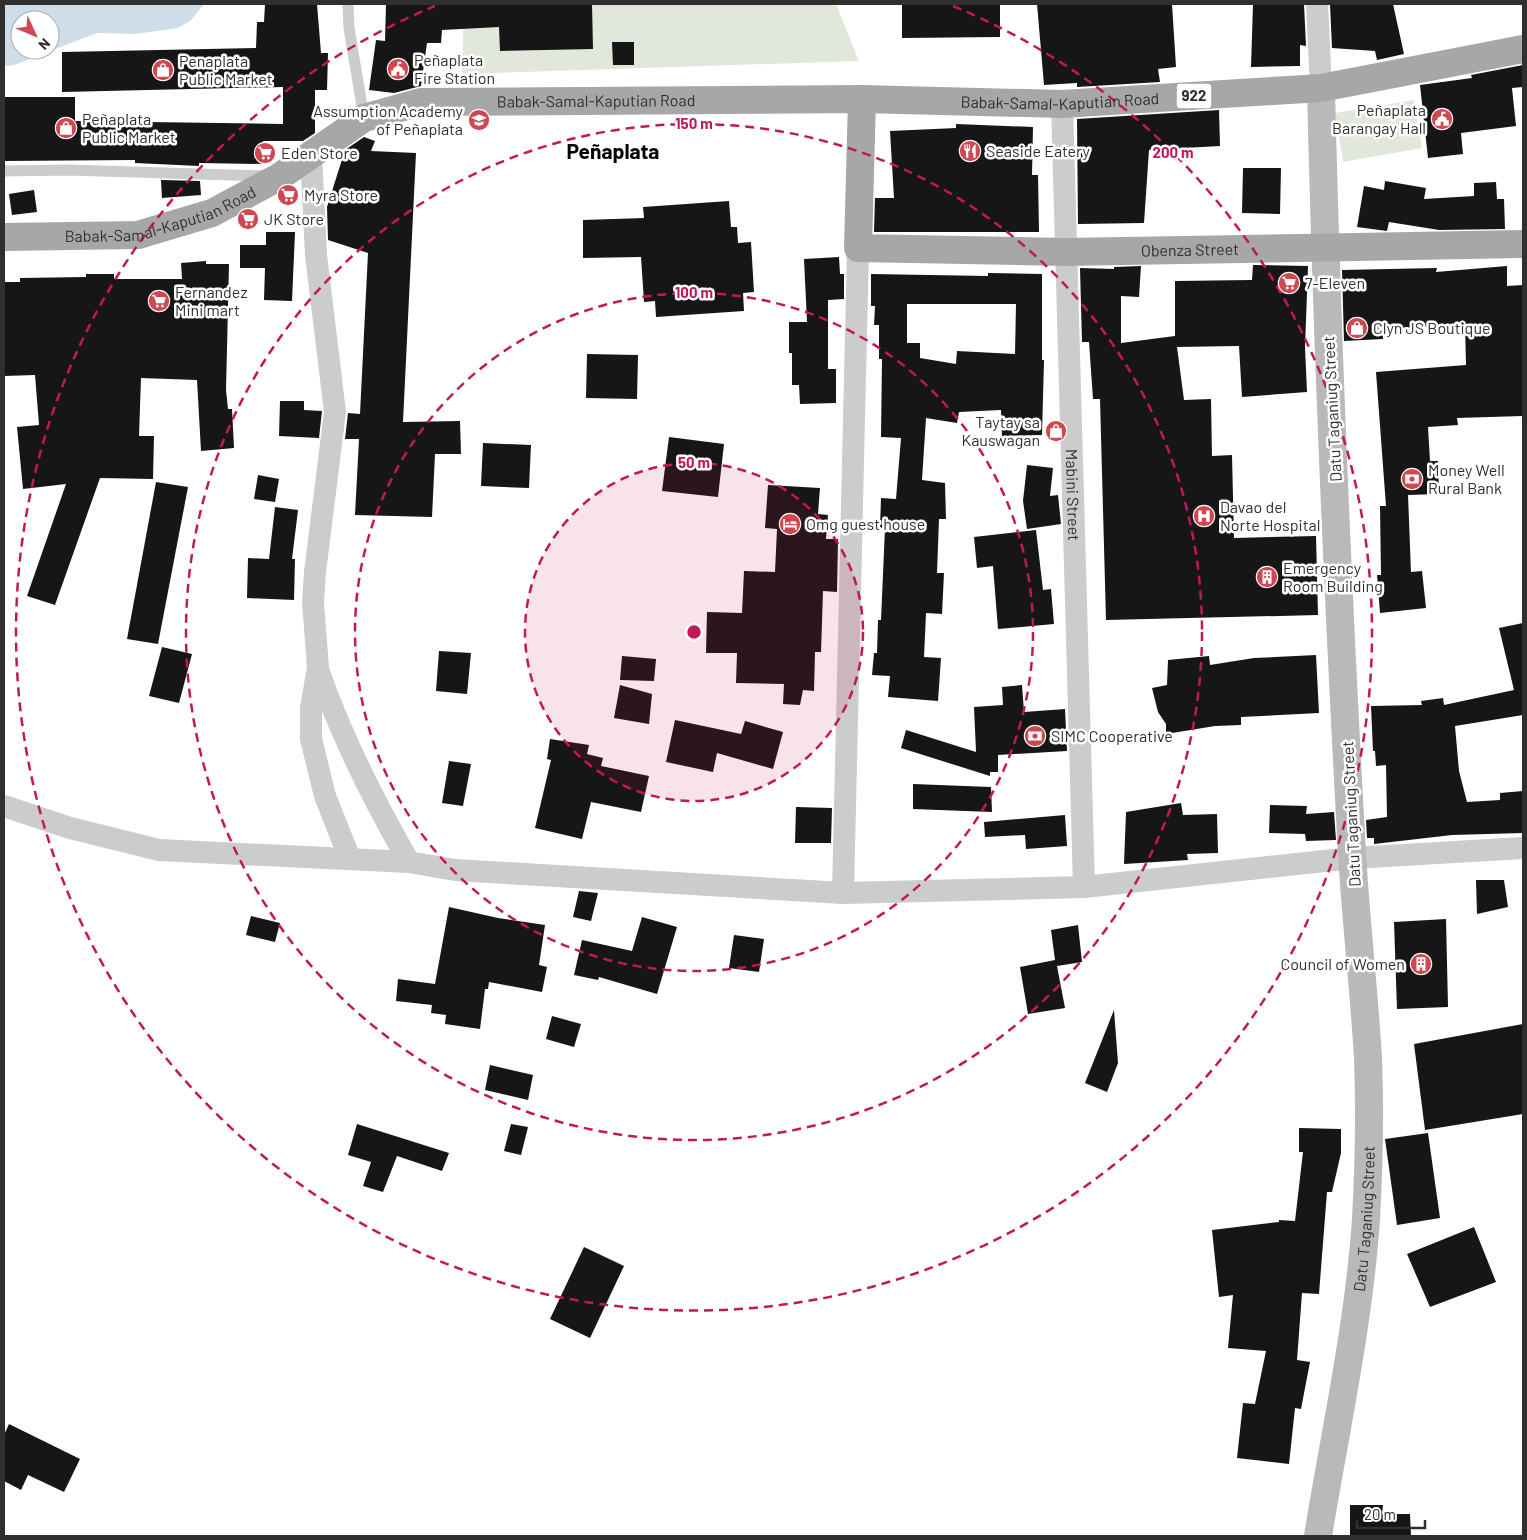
<svg xmlns="http://www.w3.org/2000/svg" width="1527" height="1540" font-family="Barlow,sans-serif">
<rect width="100%" height="100%" fill="#fff"/>
<g fill="#e2e7dc">
<polygon points="464,4 836,4 859,61 462,74"/>
<polygon points="1414,100 1422,148 1343,162 1335,113"/>
</g>
<path fill="#cedde8" fill-rule="evenodd" d="M4,4H204L190,21L178,28L135,34L97,33L14,65L4,66ZM20,20H50V50H20Z"/>
<g fill="#161616" fill-rule="evenodd">
<polygon points="265,4 317,4 321,53 328,53 327,90 315,90 315,133 303,141 263,141 263,164 199,163 199,166 135,163 135,160 4,161 4,97 75,97 75,121 283,124 283,87 62,92 62,52 256,48 257,22 264,22"/>
<polygon points="386,4 592,4 593,49 500,51 499,27 442,30 441,43 427,43 421,86 394,93 369,90 376,40 385,41"/>
<polygon points="902,4 1000,4 1000,37 902,38"/>
<polygon points="1037,4 1172,4 1176,67 1158,69 1160,82 1077,87 1077,83 1044,85"/>
<polygon points="1253,4 1304,4 1306,46 1300,45 1300,66 1251,67"/>
<polygon points="1330,4 1393,4 1404,54 1377,60 1375,51 1332,48"/>
<polygon points="612,42 634,42 634,65 613,65"/>
<polygon points="1523,65 1523,87 1512,88 1516,126 1461,133 1463,154 1428,158 1420,85 1472,78 1471,75"/>
<polygon points="1219,110 1220,146 1149,150 1144,223 1078,224 1077,119"/>
<polygon points="956,124 1033,127 1032,175 1038,175 1039,232 874,232 875,198 894,198 890,131 956,128"/>
<polygon points="364,137 375,141 371,151 416,153 403,422 460,421 461,454 435,454 432,517 355,515 359,439 345,439 348,413 360,414 368,253 328,240 327,207 345,150"/>
<polygon points="1243,168 1281,168 1280,214 1242,213"/>
<polygon points="161,180 200,181 201,195 162,198"/>
<polygon points="1385,181 1426,188 1424,199 1474,196 1474,183 1496,182 1497,199 1504,199 1505,229 1439,230 1389,222 1387,231 1357,227 1364,186 1384,190"/>
<polygon points="34,190 37,212 12,215 9,194"/>
<polygon points="729,201 731,227 737,227 738,243 751,242 754,292 743,293 744,311 656,317 655,301 644,302 641,257 583,258 583,220 644,218 643,207"/>
<polygon points="266,232 295,232 292,301 264,300 265,268 240,268 240,245 266,245"/>
<polygon points="839,257 840,274 844,274 844,299 828,300 828,369 836,369 836,403 800,404 799,385 792,385 792,353 789,353 789,322 807,322 804,259"/>
<polygon points="206,261 206,264 229,264 226,390 228,409 232,409 234,448 201,451 197,380 141,378 139,436 154,436 153,479 100,478 55,605 27,596 66,484 23,489 17,427 39,425 35,375 4,376 4,282 20,282 20,278 86,277 86,274 114,274 114,279 182,279 181,263"/>
<polygon points="1253,265 1308,266 1305,347 1307,392 1242,397 1239,346 1177,347 1184,400 1211,399 1212,456 1232,455 1234,538 1316,536 1318,615 1106,620 1100,399 1093,399 1089,342 1082,342 1080,268 1114,269 1114,267 1141,266 1139,297 1121,296 1121,343 1175,336 1175,281 1252,280"/>
<polygon points="1507,266 1507,286 1523,285 1523,416 1457,418 1458,425 1428,427 1430,461 1438,461 1439,494 1408,495 1411,572 1422,571 1426,608 1380,613 1377,575 1381,575 1380,506 1386,506 1376,372 1466,365 1465,325 1383,329 1383,339 1344,341 1342,270 1437,268 1436,272"/>
<path d="M988,273L1042,274V360H1044L1042,435L1002,436L1001,410L959,412L957,423L926,418L922,480L945,483L946,519H939L937,573H944L942,614L926,613L924,657L941,658L938,701L888,697L890,676L872,675L874,653H877L878,620H881L885,528H880L881,498L896,499L901,438L881,437L882,359H879V325H874L875,306H871V274L988,276ZM907,304H1016L1015,354L957,351L956,364L920,358V343H907Z"/>
<polygon points="587,354 638,355 637,399 586,398"/>
<polygon points="280,401 304,401 304,410 322,411 319,438 279,436"/>
<polygon points="669,437 724,444 718,497 662,491"/>
<polygon points="483,443 531,445 529,488 481,486"/>
<polygon points="1027,465 1053,468 1050,496 1058,495 1061,524 1027,529 1023,501"/>
<polygon points="258,475 279,479 275,502 254,499"/>
<polygon points="156,482 188,487 158,644 127,639"/>
<polygon points="768,485 820,488 818,514 828,515 826,539 838,539 837,592 823,591 821,652 815,652 814,691 803,690 800,705 783,704 784,684 736,683 737,653 706,653 707,612 742,613 744,571 775,572 777,529 765,528"/>
<polygon points="275,507 298,510 292,559 295,559 294,600 247,598 248,558 269,559"/>
<polygon points="1036,530 1043,590 1051,589 1054,624 998,629 993,566 977,568 974,537"/>
<polygon points="1523,623 1523,715 1455,726 1459,771 1467,802 1500,800 1500,793 1523,791 1523,833 1452,835 1374,844 1374,838 1367,838 1366,820 1387,817 1386,765 1376,766 1375,751 1373,751 1371,706 1422,705 1421,701 1443,698 1444,705 1514,690 1499,628"/>
<polygon points="162,647 192,654 179,703 149,696"/>
<polygon points="439,651 471,653 467,694 436,691"/>
<polygon points="1316,655 1319,713 1241,717 1241,725 1215,726 1166,734 1166,724 1158,712 1152,688 1167,685 1168,660 1209,656 1210,665 1254,658"/>
<polygon points="622,656 656,659 654,681 620,680"/>
<polygon points="620,685 652,694 649,724 614,718"/>
<polygon points="1022,685 1024,712 1065,709 1067,751 998,755 998,772 990,772 990,776 901,748 906,730 976,752 974,707 1003,705 1002,687"/>
<polygon points="675,720 741,734 745,721 783,732 773,769 717,753 713,772 666,762"/>
<polygon points="550,739 589,745 587,754 603,758 601,766 649,776 641,812 591,802 582,839 535,828 551,760 547,759"/>
<polygon points="449,761 471,764 463,806 442,803"/>
<polygon points="913,784 991,787 992,812 913,809"/>
<polygon points="1181,803 1183,815 1217,814 1218,853 1187,854 1188,860 1124,864 1126,812"/>
<polygon points="1270,805 1307,806 1306,814 1334,812 1336,840 1306,841 1305,834 1269,833"/>
<polygon points="796,807 832,808 831,843 795,843"/>
<polygon points="1065,815 1067,846 1026,849 1025,835 985,837 984,822"/>
<polygon points="1476,880 1504,880 1508,907 1477,914"/>
<polygon points="579,891 598,893 591,921 573,917"/>
<polygon points="449,907 498,918 545,925 539,965 547,967 542,992 489,982 488,989 485,989 480,1029 445,1024 446,1015 431,1013 432,1005 396,1001 398,979 435,984"/>
<polygon points="251,916 280,923 275,942 246,935"/>
<polygon points="642,917 677,927 657,994 599,977 598,980 574,975 582,940 632,951"/>
<polygon points="1446,919 1448,1007 1397,1009 1394,922"/>
<polygon points="1078,925 1082,962 1057,966 1065,1008 1028,1014 1020,967 1055,960 1051,930"/>
<polygon points="734,935 764,939 759,972 729,968"/>
<polygon points="1114,1010 1118,1063 1107,1092 1085,1083"/>
<polygon points="552,1016 581,1024 574,1047 546,1039"/>
<polygon points="1523,1024 1523,1114 1425,1130 1414,1044"/>
<polygon points="490,1065 533,1075 528,1100 485,1090"/>
<polygon points="357,1124 449,1153 442,1171 397,1156 383,1192 363,1186 371,1162 348,1155"/>
<polygon points="511,1124 528,1127 521,1155 504,1151"/>
<polygon points="1299,1128 1341,1129 1341,1153 1332,1192 1327,1192 1319,1294 1302,1293 1297,1360 1310,1362 1301,1409 1295,1408 1289,1464 1237,1458 1243,1403 1255,1404 1266,1351 1228,1348 1233,1295 1219,1297 1212,1230 1279,1222 1279,1220 1295,1221 1303,1152 1299,1152"/>
<polygon points="1428,1133 1440,1218 1397,1225 1385,1139"/>
<polygon points="1474,1227 1496,1282 1430,1307 1407,1254"/>
<polygon points="584,1247 624,1266 590,1338 550,1319"/>
<polygon points="9,1424 80,1459 64,1492 28,1475 21,1490 4,1481 4,1435"/>
<polygon points="1350,1505 1383,1505 1382,1514 1410,1514 1411,1536 1350,1536"/>
</g>
<g fill="none" stroke-linecap="round" stroke-linejoin="round">
<g stroke="#ccc" stroke-width="11">
<polyline points="348,4 349,28 364,118"/>
<polyline points="4,171 68,170 268,176"/>
</g>
<g stroke="#ccc" stroke-width="22">
<polyline points="1317,4 1321,88"/>
<path id="s1" d="M1062,104L1084,887"/>
<polyline points="311,155 316,255 335,412 315,572 313,602 318,668 311,708 311,739 325,796 350,859"/>
<path d="M319,672C342,738 374,801 409,862"/>
<polyline points="4,806 70,828 159,850 409,862 455,870 843,893 1084,887 1352,858 1523,848"/>
<polyline points="843,893 858,248"/>
</g>
<path stroke="#b9b9b9" stroke-width="28" id="s2" d="M1318,1536C1335,1432 1359,1324 1366,1219C1369,1165 1370,1111 1368,1058C1364,990 1356,922 1352,854C1338,599 1327,344 1321,88"/>
<g stroke="#a7a7a7" stroke-width="28">
<path id="s3" d="M862,99L858,248L1065,252L1523,244"/>
<path id="s4" d="M4,237L138,235L212,213L279,177L364,118L421,102L862,99L1062,104L1321,88L1523,49"/>
</g>
</g>
<circle cx="694" cy="632" r="169" fill="#c2185b" fill-opacity=".12"/>
<g fill="none" stroke="#c2185b" stroke-width="2.5" stroke-dasharray="9 6">
<circle cx="694" cy="632" r="169"/>
<circle cx="694" cy="632" r="339"/>
<circle cx="694" cy="632" r="508"/>
<path d="M953 6A678 678 0 1 1 435 6"/>
</g>
<defs>
<g id="civic-disc" transform="scale(1.125)"><circle r="9.5" fill="#cf4851" stroke="#fff"/><path d="M-.6-6.5H3V-4.5H.6V-3L4-1V1h2V6H-6V1h2V-1L-.6-3ZM-1.2 2.5V6h2.4V2.5Z" fill="#fff"/></g>
<g id="shop-disc" transform="scale(1.125)"><circle r="9.5" fill="#cf4851" stroke="#fff"/><path d="M-5-2.5h2.3a2.7 3.5 0 0 1 5.4 0H5L5.5 6h-11ZM-1.5-2.5h3a1.5 2.3 0 0 0-3 0Z" fill="#fff"/></g>
<g id="school-disc" transform="scale(1.125)"><circle r="9.5" fill="#cf4851" stroke="#fff"/><path d="M0-5L7-2L0 1L-7-2ZM-4 1L0 2.5L4 1V4Q0 6-4 4Z" fill="#fff"/></g>
<g id="restaurant-disc" transform="scale(1.125)"><circle r="9.5" fill="#cf4851" stroke="#fff"/><path d="M-5-6h1v4h1v-4h1v4h1v-4h1v5L-1.5 .5V6h-2V.5L-5-1ZM5-6V6H3V1.5H1.5Q1.5-4 5-6Z" fill="#fff"/></g>
<g id="supermarket-disc" transform="scale(1.125)"><circle r="9.5" fill="#cf4851" stroke="#fff"/><path d="M-6-5.5h2.5l.6 2H6L4.5 2H-2.5L-4.4-4H-6ZM-1.5 3.2a1.3 1.3 0 1 0 .1 0ZM3 3.2a1.3 1.3 0 1 0 .1 0Z" fill="#fff"/></g>
<g id="bank-disc" transform="scale(1.125)"><circle r="9.5" fill="#cf4851" stroke="#fff"/><path d="M-6-4H6V4H-6ZM0-2.3a2.3 2.3 0 1 0 0 4.6a2.3 2.3 0 1 0 0-4.6Z" fill="#fff"/></g>
<g id="hospital-disc" transform="scale(1.125)"><circle r="9.5" fill="#cf4851" stroke="#fff"/><path d="M-5-5h3v3.5h4V-5h3V5h-3V1.5h-4V5h-3Z" fill="#fff"/></g>
<g id="hotel-disc" transform="scale(1.125)"><circle r="9.5" fill="#cf4851" stroke="#fff"/><path d="M-6-4.5h1.5V1H6V5H4.5V3h-9V5H-6ZM-4 0a1.8 1.8 0 1 1 3.6 0ZM.5 0V-2.5h3Q6-2.5 6 0Z" fill="#fff"/></g>
<g id="building-disc" transform="scale(1.125)"><circle r="9.5" fill="#cf4851" stroke="#fff"/><path d="M-4-6H4V6H1V3H-1V6H-4ZM-2.5-4.3h1.7v1.8h-1.7ZM.8-4.3h1.7v1.8H.8ZM-2.5-1h1.7V.8h-1.7ZM.8-1h1.7V.8H.8Z" fill="#fff"/></g>
</defs>
<g fill-rule="evenodd">
<use href="#civic-disc" x="398" y="69"/>
<use href="#shop-disc" x="163" y="70"/>
<use href="#civic-disc" x="1442" y="119"/>
<use href="#school-disc" x="479" y="120"/>
<use href="#shop-disc" x="66" y="128"/>
<use href="#restaurant-disc" x="970" y="151"/>
<use href="#supermarket-disc" x="265" y="153"/>
<use href="#supermarket-disc" x="288" y="195"/>
<use href="#supermarket-disc" x="248" y="219"/>
<use href="#supermarket-disc" x="1289" y="283"/>
<use href="#supermarket-disc" x="159" y="301"/>
<use href="#shop-disc" x="1357" y="328"/>
<use href="#shop-disc" x="1056" y="431"/>
<use href="#bank-disc" x="1412" y="479"/>
<use href="#hospital-disc" x="1204" y="516"/>
<use href="#hotel-disc" x="790" y="524"/>
<use href="#building-disc" x="1267" y="577"/>
<use href="#bank-disc" x="1035" y="736"/>
<use href="#building-disc" x="1421" y="964"/>
</g>
<g text-anchor="middle" stroke-width="5" stroke-linejoin="round" paint-order="stroke">
<rect fill="#fff" stroke="#6d6d6d" stroke-width="1" x="1176.5" y="83.5" width="35" height="25" rx="4"/>
<g font-size="15" font-weight="bold" fill="#2f2f2f">
<text x="1194" y="101">922</text>
</g>
<g font-size="16" fill="#2f2f2f" stroke="#fff" text-anchor="start">
<text x="414" y="66">Peñaplata<tspan x="414" dy="18">Fire Station</tspan></text>
<text x="179" y="67">Penaplata<tspan x="179" dy="18">Public Market</tspan></text>
<text x="1426" y="116" text-anchor="end">Peñaplata<tspan x="1426" dy="18">Barangay Hall</tspan></text>
<text x="463" y="117" text-anchor="end">Assumption Academy<tspan x="463" dy="18">of Peñaplata</tspan></text>
<text x="82" y="125">Peñaplata<tspan x="82" dy="18">Public Market</tspan></text>
<text x="986" y="157">Seaside Eatery</text>
<text x="281" y="159">Eden Store</text>
<text x="304" y="201">Myra Store</text>
<text x="264" y="225">JK Store</text>
<text x="1305" y="289">7-Eleven</text>
<text x="175" y="298">Fernandez<tspan x="175" dy="18">Mini mart</tspan></text>
<text x="1373" y="334">Clyn JS Boutique</text>
<text x="1040" y="428" text-anchor="end">Taytay sa<tspan x="1040" dy="18">Kauswagan</tspan></text>
<text x="1428" y="476">Money Well<tspan x="1428" dy="18">Rural Bank</tspan></text>
<text x="1220" y="513">Davao del<tspan x="1220" dy="18">Norte Hospital</tspan></text>
<text x="806" y="530">Omg guest house</text>
<text x="1283" y="574">Emergency<tspan x="1283" dy="18">Room Building</tspan></text>
<text x="1051" y="742">SIMC Cooperative</text>
<text x="1405" y="970" text-anchor="end">Council of Women</text>
</g>
<g font-size="16" fill="#2f2f2f" stroke="#fff">
<text dy="6" stroke="none"><textPath href="#s4" startOffset="1089">Babak-Samal-Kaputian Road</textPath></text>
<text dy="6" stroke="none"><textPath href="#s4" startOffset="625">Babak-Samal-Kaputian Road</textPath></text>
<text dy="6" stroke="none"><textPath href="#s4" startOffset="160">Babak-Samal-Kaputian Road</textPath></text>
<text dy="6" stroke="none"><textPath href="#s3" startOffset="481">Obenza Street</textPath></text>
<text transform="translate(1332 409) rotate(-93)" y="6">Datu Taganiug Street</text>
<text dy="6" stroke="none"><textPath href="#s1" startOffset="391">Mabini Street</textPath></text>
<text transform="translate(1351 814) rotate(-93)" y="6">Datu Taganiug Street</text>
<text dy="6" stroke="none"><textPath href="#s2" startOffset="321">Datu Taganiug Street</textPath></text>
</g>
<g font-size="21" font-weight="bold" fill="#000" stroke="#fff">
<text x="613" y="159">Peñaplata</text>
</g>
</g>
<circle cx="694" cy="632" r="8" fill="#c2185b" stroke="#fff" stroke-width="2.5"/>
<g font-size="15" text-anchor="middle" font-weight="bold" fill="#c2185b" stroke="#fff" stroke-width="5" stroke-linejoin="round" paint-order="stroke">
<text x="694" y="129">150 m</text>
<text x="1173" y="158">200 m</text>
<text x="694" y="298">100 m</text>
<text x="694" y="468">50 m</text>
</g>
<rect width="1527" height="1540" fill="none" stroke="#2f2f2f" stroke-width="10"/>
<g transform="translate(35 35) rotate(134)"><circle r="24" fill="#ffffff" stroke="#acacac"/>
<path d="M0-4L9 19L0 12L-9 19Z" fill="#cf4851"/>
<text y="-8" font-size="14" font-weight="bold" text-anchor="middle" fill="#2f2f2f">N</text>
</g>
<path d="M1357 1520v8h68v-8" fill="none" stroke="#2f2f2f" stroke-width="2.5"/>
<text x="1364" y="1520" font-size="15" fill="#2f2f2f" stroke="#ffffff" stroke-width="4" paint-order="stroke">20 m</text>
</svg>
